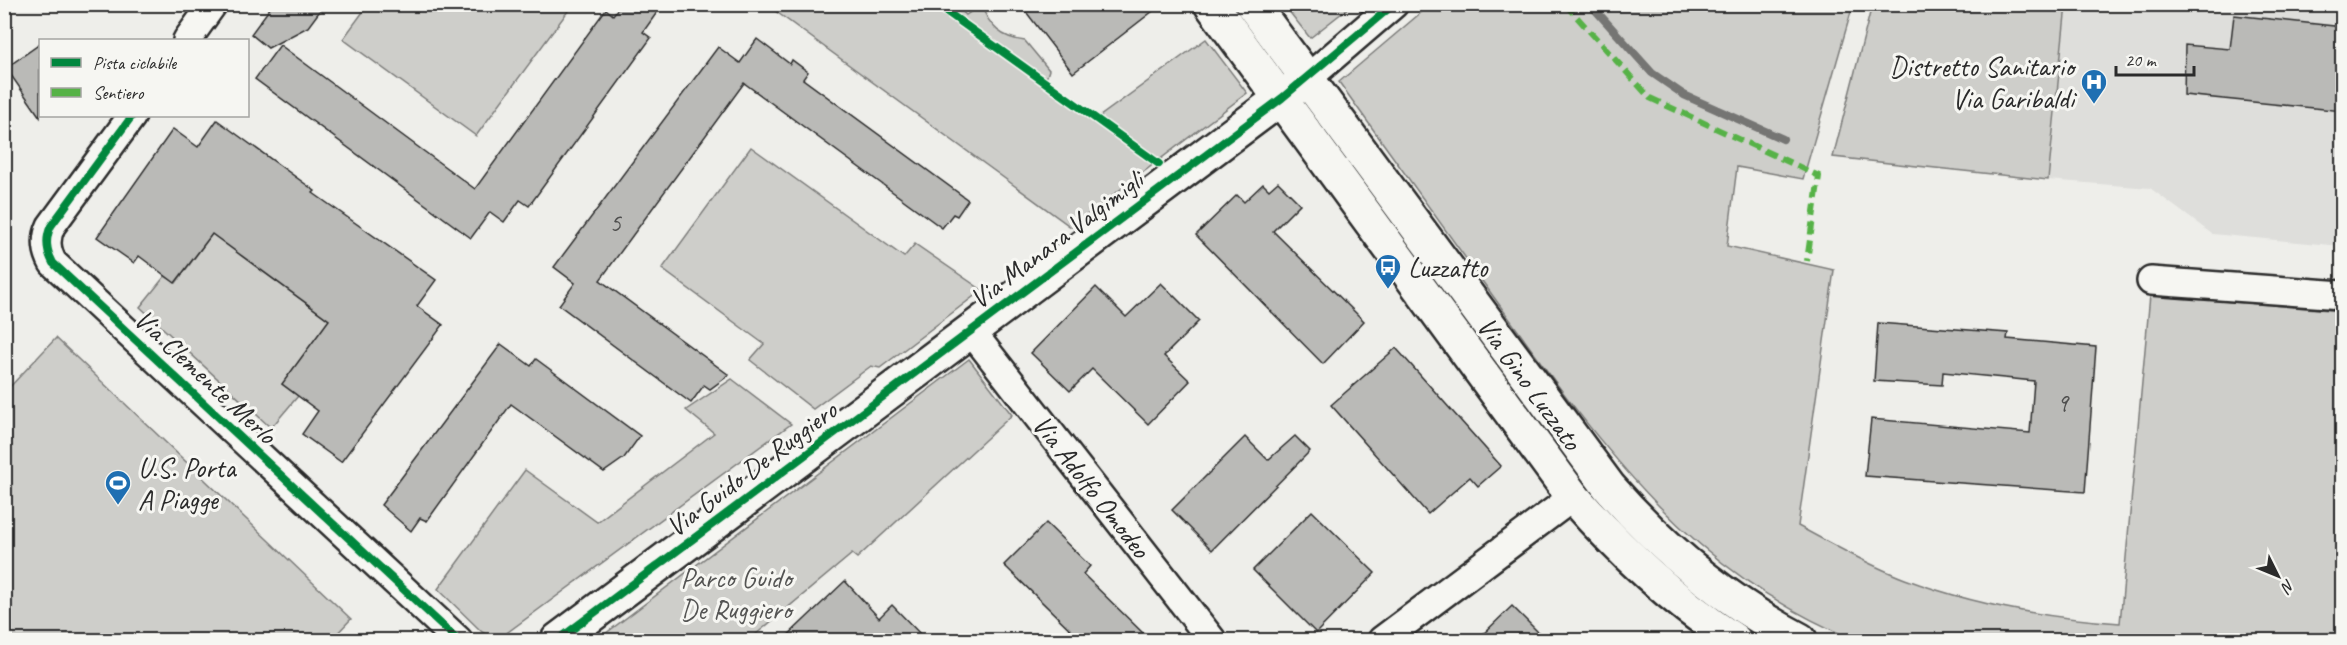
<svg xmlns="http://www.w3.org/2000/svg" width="2347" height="645" font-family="Caveat,sans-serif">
<rect width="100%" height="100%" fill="#eeeeea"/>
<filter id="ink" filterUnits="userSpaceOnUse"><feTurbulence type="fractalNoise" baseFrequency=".0167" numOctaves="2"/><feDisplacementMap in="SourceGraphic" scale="12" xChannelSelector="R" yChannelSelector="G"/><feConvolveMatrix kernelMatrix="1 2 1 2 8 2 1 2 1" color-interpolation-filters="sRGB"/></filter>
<g filter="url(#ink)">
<polygon fill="#dededb" points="1872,5 2342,5 2342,246 2212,234 2150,188 2048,180 1833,157"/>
<g fill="#cececa" stroke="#7c7c7a" stroke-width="1.5">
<polygon points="567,4 571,7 476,136 343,39 368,5"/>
<path d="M767,5H955L966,15L981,5C990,27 1001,38 1025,41L1049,70L1046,79L1100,116L1206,39L1247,93L1071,227Z"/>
<polygon points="1284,5 1352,5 1310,38"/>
<path d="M1430,5H1853L1803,179L1737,167L1727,246L1834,270L1798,526C1832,544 1868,565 1905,579C1974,605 2047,618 2120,623L2150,295L2342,311V640H1855C1688,571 1600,445 1498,303C1445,230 1392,156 1339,82Z"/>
<polygon points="1872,5 2066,5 2048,180 1833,157"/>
<polygon points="751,147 904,257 915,244 982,290 880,368 871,366 813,409 750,360 764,344 662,269"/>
<polygon points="212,234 329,320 282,384 298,396 271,428 140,307 165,276 176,283"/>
<polygon points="56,338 351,619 331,640 5,640 5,392"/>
<polygon points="969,359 1012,415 857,558 852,554 749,640 597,640"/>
<polygon points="732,379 791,424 497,640 482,632 438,589 525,470 597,522 714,433 686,410"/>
</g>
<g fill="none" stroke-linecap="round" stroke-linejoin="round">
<polyline stroke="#757573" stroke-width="8" points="1590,4 1652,73 1684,95 1783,139"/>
</g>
<g fill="#babab7" stroke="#2b2b2b" stroke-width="1.5">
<polygon points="273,4 325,4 308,27 268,48 251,34"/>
<polygon points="621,4 663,4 643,32 651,38 529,206 520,200 504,222 490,212 471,238 255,79 280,45 475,189 606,9 613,15"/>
<polygon points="1020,4 1162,4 1073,73"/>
<polygon points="2234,15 2343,27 2343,111 2184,95 2185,45 2230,49"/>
<polygon points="757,39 790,64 792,60 808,72 803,79 968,200 957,216 953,214 942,228 744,83 600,280 729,375 710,389 704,385 691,403 559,305 575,283 554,267 718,47 740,63"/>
<polygon points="40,44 40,117 6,68"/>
<polygon points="217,120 315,191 313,193 436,280 417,306 443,325 341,462 302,434 318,411 282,384 329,320 212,234 175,283 139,256 134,263 97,237 173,129 198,147"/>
<polygon points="1278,182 1300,204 1273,231 1364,321 1323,364 1196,235 1237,195 1244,202 1263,184 1269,190"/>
<polygon points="1161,283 1199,321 1164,356 1190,381 1148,424 1092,369 1070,391 1031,353 1096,287 1126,317"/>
<polygon points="1878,323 2008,333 2007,339 2096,347 2085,492 1865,476 1871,419 2030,433 2034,381 1943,372 1942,385 1874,381"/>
<polygon points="501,344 531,366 536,359 640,436 624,458 604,472 511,404 427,521 420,518 411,531 381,505"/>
<polygon points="1396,348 1501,466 1478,486 1470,477 1428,514 1331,405"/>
<polygon points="1295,436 1310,451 1212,550 1172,510 1245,437 1268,460"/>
<polygon points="1312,511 1375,573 1316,633 1253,570"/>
<polygon points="1046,523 1090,566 1083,574 1150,640 1081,640 1004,565"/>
<polygon points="845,581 879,618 892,605 926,640 783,640"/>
<polygon points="1512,606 1546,640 1477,640"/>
</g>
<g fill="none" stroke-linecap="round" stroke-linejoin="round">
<g stroke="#2b2b2b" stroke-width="32">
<g id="street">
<polyline points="187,40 213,4"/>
<polyline points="1308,78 1394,4"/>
<path d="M132,116L51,226C45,239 46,250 53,263L458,640"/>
<polyline points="2151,281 2342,295"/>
<polyline points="971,331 1212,640"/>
<polyline points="1382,640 1573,497"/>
</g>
</g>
<g stroke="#2b2b2b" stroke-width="38">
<g id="secondary">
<path d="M1211,4L1573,497C1622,552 1672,600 1734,640"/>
<path d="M1252,4L1609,487C1664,550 1727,602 1800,640"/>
<polyline points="558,640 1308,78"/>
</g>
</g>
<use href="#street" stroke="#f6f6f2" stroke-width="27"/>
<use href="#secondary" stroke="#f6f6f2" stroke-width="33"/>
<polyline stroke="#56b246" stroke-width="6" stroke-dasharray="12 6" stroke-linecap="butt" points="1565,4 1650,98 1819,176 1807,261"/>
<g stroke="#f6f6f2" stroke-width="11">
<g id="cycleway">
<polyline points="936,4 1159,164"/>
<path d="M132,116L51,226C45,239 46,250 53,263L458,640"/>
<polyline points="558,640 1282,98 1394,4"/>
</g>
</g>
<use href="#cycleway" stroke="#00873e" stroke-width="8"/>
</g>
</g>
<defs>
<g id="hospital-pin" transform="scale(1.35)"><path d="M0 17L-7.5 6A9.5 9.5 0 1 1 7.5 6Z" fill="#1f6fb2" stroke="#f6f6f2"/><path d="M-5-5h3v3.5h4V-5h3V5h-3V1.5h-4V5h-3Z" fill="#fff"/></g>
<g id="bus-pin" transform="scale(1.35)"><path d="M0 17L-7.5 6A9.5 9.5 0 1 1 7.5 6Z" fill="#1f6fb2" stroke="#f6f6f2"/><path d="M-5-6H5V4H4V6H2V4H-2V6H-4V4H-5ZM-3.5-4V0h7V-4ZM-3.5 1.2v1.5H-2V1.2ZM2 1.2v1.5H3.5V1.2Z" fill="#fff"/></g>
<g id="stadium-pin" transform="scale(1.35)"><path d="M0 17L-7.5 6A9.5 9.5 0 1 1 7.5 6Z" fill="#1f6fb2" stroke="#f6f6f2"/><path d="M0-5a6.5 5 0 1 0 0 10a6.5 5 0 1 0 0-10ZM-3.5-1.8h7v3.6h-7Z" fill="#fff"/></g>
</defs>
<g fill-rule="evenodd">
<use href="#hospital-pin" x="2094" y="82"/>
<use href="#bus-pin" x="1388" y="267"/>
<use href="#stadium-pin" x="118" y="483"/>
</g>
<g text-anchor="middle" stroke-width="6" stroke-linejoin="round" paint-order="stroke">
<g font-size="26" fill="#4f4f4e">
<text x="615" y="231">5</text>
<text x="2062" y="411">9</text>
</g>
<g font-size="28" fill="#2b2b2b" stroke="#f6f6f2" text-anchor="start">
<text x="2074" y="76" text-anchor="end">Distretto Sanitario<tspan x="2074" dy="32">Via Garibaldi</tspan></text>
<text x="1408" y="277">Luzzatto</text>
<text x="138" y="477">U.S. Porta<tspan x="138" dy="32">A Piagge</tspan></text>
</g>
<g font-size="28" fill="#2b2b2b" stroke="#f6f6f2">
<text transform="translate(1056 239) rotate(-37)" y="10">Via Manara Valgimigli</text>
<text transform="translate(206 376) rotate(43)" y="10">Via Clemente Merlo</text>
<text transform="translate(1530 383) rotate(54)" y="10">Via Gino Luzzato</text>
<text transform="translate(751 468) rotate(-37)" y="10">Via Guido De Ruggiero</text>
<text transform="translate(1092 486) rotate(52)" y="10">Via Adolfo Omodeo</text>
</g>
<g font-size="28" fill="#545453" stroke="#f6f6f2">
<text x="736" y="587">Parco Guido<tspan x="736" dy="32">De Ruggiero</tspan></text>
</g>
</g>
<rect width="2347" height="645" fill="none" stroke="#f6f6f2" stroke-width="24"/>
<rect x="12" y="12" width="2323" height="621" fill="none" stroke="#2b2b2b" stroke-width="2" filter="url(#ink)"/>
<rect x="39" y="39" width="210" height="78" fill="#f6f6f2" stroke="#a5a5a2" stroke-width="1.5"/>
<rect x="51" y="58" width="30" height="9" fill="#00873e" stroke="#a5a5a2" stroke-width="1.5"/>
<text x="93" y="69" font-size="18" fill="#2b2b2b">Pista ciclabile</text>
<rect x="51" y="88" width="30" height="9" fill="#56b246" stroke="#a5a5a2" stroke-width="1.5"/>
<text x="93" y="99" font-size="18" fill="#2b2b2b">Sentiero</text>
<g transform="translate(2278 576) rotate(133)" stroke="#f6f6f2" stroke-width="4.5" paint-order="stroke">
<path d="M0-4.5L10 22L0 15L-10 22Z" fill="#2b2b2b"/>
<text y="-9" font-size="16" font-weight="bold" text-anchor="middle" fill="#2b2b2b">N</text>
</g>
<path d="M2116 66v9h78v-9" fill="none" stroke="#2b2b2b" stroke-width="3"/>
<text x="2125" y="66" font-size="18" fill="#2b2b2b" stroke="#f6f6f2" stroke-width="4.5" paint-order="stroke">20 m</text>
</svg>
